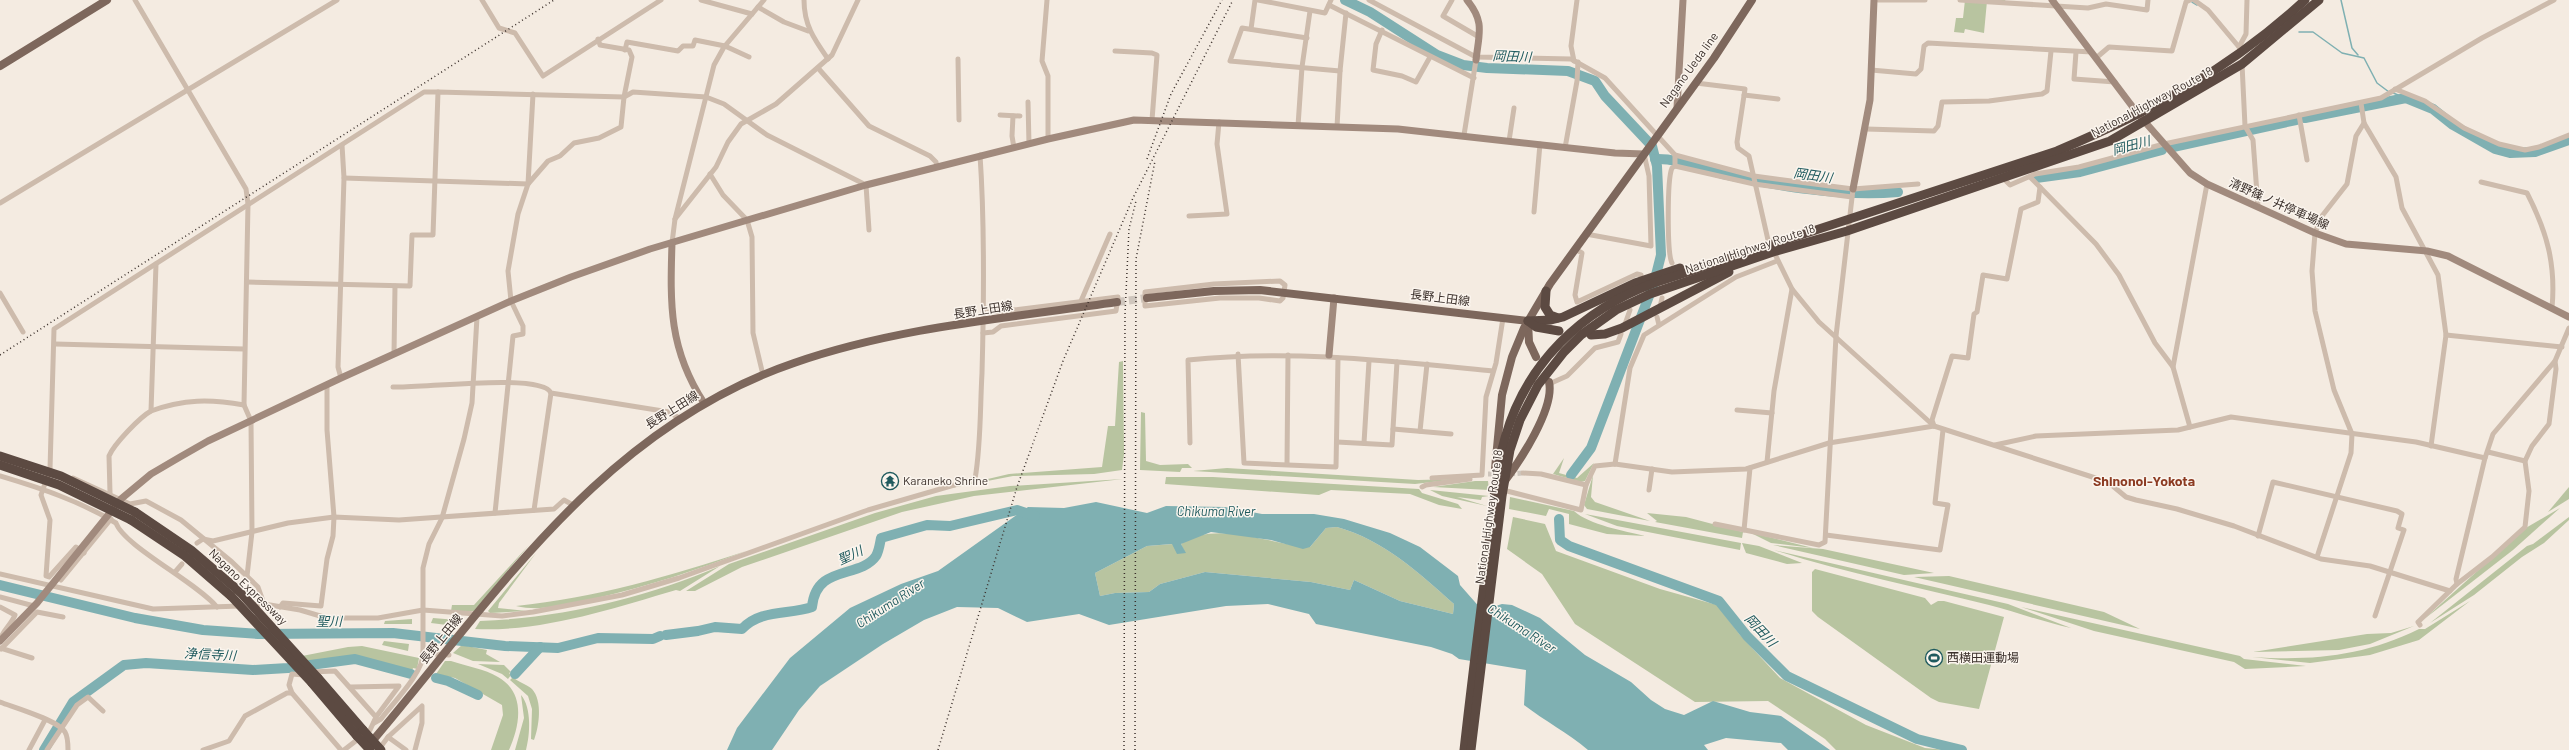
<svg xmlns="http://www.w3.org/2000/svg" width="2569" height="750" font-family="Barlow,'Noto Sans JP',sans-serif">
<rect width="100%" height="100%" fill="#f4ebe1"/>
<g fill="#b8c4a0">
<polygon points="1965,0 2005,0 2006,2 1987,1 1984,33 1965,29 1964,33 1954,32 1956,18 1963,18"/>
<polygon points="1123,361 1124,454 1122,470 1094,474 1013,476 941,490 1009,474 1102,467 1108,426 1115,426 1119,362"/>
<polygon points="1141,412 1145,413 1146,461 1160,465 1188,464 1192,468 1182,468 1180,472 1140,470"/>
<polygon points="1564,458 1559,473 1577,478 1594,463 1585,481 1581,482 1553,474"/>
<polygon points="1227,468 1418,480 1458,479 1415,484 1193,471"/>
<polygon points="1593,475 1591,497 1595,502 1650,521 1587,509 1584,505"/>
<polygon points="1166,477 1213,477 1419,489 1422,493 1458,504 1462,509 1439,505 1410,494 1331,490 1319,495 1165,484"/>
<polygon points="1123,479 974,496 902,512 742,567 695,591 686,591 729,564 875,513 936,496 1010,486"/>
<polygon points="1475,481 1488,481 1489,490 1433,487"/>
<polygon points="2569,487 2569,499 2548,512"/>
<polygon points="1430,490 1489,496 1482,497 1481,500 1457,497 1487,506 1442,496"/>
<path d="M1510,497L1574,511C1589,525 1625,531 1645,536L1607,534L1569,524V514L1549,509L1546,516L1509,509Z"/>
<polygon points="2560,508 2513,550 2423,620 2524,529"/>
<polygon points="1647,513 1686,517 1743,532 1742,538 1655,522 1657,521"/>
<polygon points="1585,514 1741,543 1740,550 1617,526"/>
<polygon points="1513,517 1545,524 1556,551 1660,589 1717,605 1740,635 1780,678 1866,725 1925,748 1946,750 1836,750 1825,739 1768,701 1695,702 1575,624 1542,574 1507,549"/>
<polygon points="2569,517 2569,520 2544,543 2522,557 2474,595 2430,623 2527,546 2533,544"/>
<path d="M1337,527C1384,540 1419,573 1454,604L1453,614L1400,601L1354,580L1350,590L1311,582L1205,572L1160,584L1149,592L1115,593L1100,596L1095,573L1147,546L1173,544L1185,553L1181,544C1216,519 1271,545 1310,547L1326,528Z"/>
<polygon points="1749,532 1813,548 1771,543"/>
<polygon points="1742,543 1759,546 1802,563 1787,564 1746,553"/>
<polygon points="529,545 474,611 451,611 452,605 474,605"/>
<polygon points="1773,545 1823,549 1934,573 1904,575"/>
<path d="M1774,550L2008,604L2071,628C2043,622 2016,612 1989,605C1917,587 1845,573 1774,550Z"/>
<path d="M746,551C697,570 649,586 597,598C571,604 542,612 516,606C595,598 670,576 746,551Z"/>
<polygon points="536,553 499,603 498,608 526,611 490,613 488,611"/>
<path d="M720,566L680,591L676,590C611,609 543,632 475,629L480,621C562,618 645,598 720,566Z"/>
<polygon points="1815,569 1925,598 1931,605 1938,601 1944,601 2004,617 1979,709 1939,702 1931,698 1818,617 1812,611 1812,572"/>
<polygon points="1949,576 2104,612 2140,629 1914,577"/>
<path d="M2470,601L2419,640L2370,655L2310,663L2252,657C2313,661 2364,656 2419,629H2425Z"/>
<polygon points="2021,607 2240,656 2244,659 2306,666 2245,669 2234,662 2094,631"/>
<polygon points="433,618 457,620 455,626 431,623"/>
<polygon points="412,619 412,624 384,624 385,621"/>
<polygon points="2414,626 2370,644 2339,650 2253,652 2367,634 2391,633"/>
<polygon points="384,641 409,644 408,651 382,645"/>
<polygon points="462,645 487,650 486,654 500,662 473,661 453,653"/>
<polygon points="362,646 419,658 417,669 413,668 412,672 351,656 309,663 302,656 348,647"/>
<path d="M445,661H451C466,666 485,669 498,677C526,693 520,725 509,750H491L503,715L502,705L455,678L436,674Z"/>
<polygon points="478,664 504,665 511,672 509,673 511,675 508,679 502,674"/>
<path d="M513,677C516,681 528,685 532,689C543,701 539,727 534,740L531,739L532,709L528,696L510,680Z"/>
<path d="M521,695C532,708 530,735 526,750H515L524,718Z"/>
</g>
<path fill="#7fb0b2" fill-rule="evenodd" d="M1096,502L1147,513L1166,506L1225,507L1262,514H1314L1344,519L1390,533L1420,547L1458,576L1460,585L1482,610L1502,604L1512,605L1540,618L1585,655L1631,682L1651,700L1665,709L1684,715L1713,701L1750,712L1781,716L1830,750H1788L1781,743L1726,738L1704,745L1708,750H1588C1568,733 1545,721 1524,705L1526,670L1459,659L1452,654L1431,647L1316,624L1309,614L1268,604L1226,606L1109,625L1079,614L1027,622L998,608L957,607L924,620L883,644L820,686L799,710L772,750H727L737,728L790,658L850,608L901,584L938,571L1028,507L1064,508ZM1337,527C1384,540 1419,573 1454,604L1453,614L1400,601L1354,580L1350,590L1311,582L1205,572L1160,584L1149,592L1115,593L1100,596L1095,573L1147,546L1172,544L1177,554L1186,553L1181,544L1211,532L1271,540L1303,549L1310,547L1326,528Z"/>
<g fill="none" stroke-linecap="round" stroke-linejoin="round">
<g stroke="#7fb0b2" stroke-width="1.5">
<polyline points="2341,0 2352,48 2358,55"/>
<polyline points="2192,2 2197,5"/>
<polyline points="2299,32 2313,32 2342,53 2364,58 2377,83 2389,92"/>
<polyline points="2393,93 2406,98"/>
</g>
<g stroke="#7fb0b2" stroke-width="10">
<polyline points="1345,0 1370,12 1437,55 1463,65 1487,68 1568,71 1595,81 1605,96 1652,146 1657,166 1661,255 1654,283 1591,448 1571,475"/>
<polyline points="2305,118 2406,98 2433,109 2453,125 2495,149 2510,153 2535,152 2569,140"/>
<polyline points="2173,147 2296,120"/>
<path d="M1655,159C1679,158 1700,169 1723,174C1780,186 1840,197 1898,192"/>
<polyline points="2036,178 2080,172 2162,150"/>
<polyline points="1559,519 1560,540 1569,546 1719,601 1747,636 1787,676 1917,739 1962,750"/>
<polyline points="0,585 135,618 203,630 258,634 393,633 505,646 558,648 598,638 653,639 660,636"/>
<path d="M666,635L698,631L715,627L742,629C760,609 789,615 812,607C816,564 860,579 876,556C879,551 880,543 881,538L927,525L950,526L1017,510L1035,516"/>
<polyline points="515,674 540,647"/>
<polyline points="436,678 448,681 478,695"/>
<polyline points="44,750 73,702 124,665 146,663 253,670 288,668 355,659 411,674"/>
</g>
<g stroke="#cfc6bd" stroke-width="5" stroke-dasharray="5 2.5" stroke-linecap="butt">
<polyline points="1488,474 1500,474"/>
<polyline points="1510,474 1523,473"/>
</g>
<polyline stroke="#cfc6bd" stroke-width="8" stroke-dasharray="8 4" stroke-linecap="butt" points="1117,302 1147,298"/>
<g stroke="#cdbbac" stroke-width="5">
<polyline points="135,0 246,189 248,204 244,405 251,421 252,532 247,576"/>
<polyline points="482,0 499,28 515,33 543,76 661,0"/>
<polyline points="701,0 752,14"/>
<path d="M804,0C804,25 814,39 828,59"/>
<polyline points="1047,0 1042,61 1048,76 1048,139"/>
<polyline points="1258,0 1325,13 1331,0"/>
<polyline points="1369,0 1476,57 1571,59 1605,78 1675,155 1754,176 1853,189 1918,184"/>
<polyline points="1452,0 1443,16 1479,37"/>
<polyline points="1878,0 1925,0"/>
<polyline points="1960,0 2088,8 2106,4 2147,10 2148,0"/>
<polyline points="2194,0 2208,10 2239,47"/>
<polyline points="1329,5 1474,78"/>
<polyline points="758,7 784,22 808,31"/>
<polyline points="1251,29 1255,0"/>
<polyline points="1382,30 1376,44 1373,70 1402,76 1416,82 1430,57"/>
<polyline points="1307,38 1242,28 1230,61 1340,71"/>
<polyline points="2240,49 2239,47 2246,34 2247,0"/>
<polyline points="625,50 627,42 678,51 683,46 693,46 695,40 725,46 749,57"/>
<polyline points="1115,51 1152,53 1157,55 1152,120"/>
<polyline points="2076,52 2074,79 2115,82"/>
<polyline points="2096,58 2109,47 2172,51 2186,2 2190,0"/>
<polyline points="958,59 959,120"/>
<polyline points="1574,61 1571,46 1577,0"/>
<polyline points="2242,64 2245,126 2253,140 2258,207"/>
<polyline points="818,68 869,126 930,156 936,162 937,167"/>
<polyline points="1871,70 1916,74 1921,69 1924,46 1928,43 2092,52"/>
<polyline points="1696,83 1745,89 1737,142 1738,148 1749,156 1768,240 1792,289 1819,322 1934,426 2108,482 2126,497 2136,500 2177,509 2234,526 2321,559 2370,566 2450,591"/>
<polyline points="2395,89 2425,101 2464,128 2499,144 2525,150 2539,147 2569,135"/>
<polyline points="1744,95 1778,99"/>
<polyline points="1028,102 1029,144"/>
<polyline points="2361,103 2364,123 2396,177 2402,208 2438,275 2446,335 2431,446"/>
<polyline points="1000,115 1020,116"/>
<polyline points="2299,115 2307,160"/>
<polyline points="1013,116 1012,136 1014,148"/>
<polyline points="1298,126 1302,67 1310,11"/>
<polyline points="1337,127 1340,71 1346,13"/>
<polyline points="1866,129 1934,131 1938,126 1942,102 1989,101 2042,94 2047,91 2051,51"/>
<polyline points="1464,135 1476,60"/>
<polyline points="1509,141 1514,108"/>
<polyline points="1565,148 1577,81 1578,62"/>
<polyline points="1675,166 1754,184 1852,197"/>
<polyline points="710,174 723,195 747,220 752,237 753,333 763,375"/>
<polyline points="2030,177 2096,244 2119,275 2155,343 2173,367 2190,427"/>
<polyline points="344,178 528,184"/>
<polyline points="2003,178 2010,185 2035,174 2079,167 2164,144 2381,98 2482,38 2554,0"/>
<path d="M2481,182L2527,193C2547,232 2556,264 2552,308"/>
<polyline points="528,184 548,161 560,156 574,143 599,138 621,127 624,97 632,57 629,50 600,45 598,39"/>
<polyline points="0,203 337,0"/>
<polyline points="1534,212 1540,144"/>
<polyline points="1189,216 1227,214 1217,144 1219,122"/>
<polyline points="675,219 716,167 728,142 741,124 776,104 832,55 858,0"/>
<polyline points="1586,234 1651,246 1649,176 1644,154"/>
<polyline points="672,243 675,219 714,65 724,47 764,0"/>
<polyline points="1575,249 1582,253 1575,295 1577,302 1637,274 1641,275"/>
<path d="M1672,263C1667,254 1667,179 1672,168L1675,166V155"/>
<polygon points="1280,281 1285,285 1283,298 1280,301 1259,298 1220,298 1145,306 1145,292 1214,284"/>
<polyline points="247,282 410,286 412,235 433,235 438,92 624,97 633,92 706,97 724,104 767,135 866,185 869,230"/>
<polyline points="0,293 23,332"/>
<polyline points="1081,301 1110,234"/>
<polyline points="1660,307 1662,298"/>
<polyline points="1657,317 1659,325"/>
<polyline points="1625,324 1630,310"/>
<polyline points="983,333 993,332 1001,326 1116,311 1118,297 998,312 983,307"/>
<polyline points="2446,335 2562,347"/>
<polyline points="55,344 244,349"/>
<polyline points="394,354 395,286"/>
<polyline points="1238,354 1244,463 1336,467 1338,358"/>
<polyline points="2173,367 2207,184"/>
<polyline points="341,378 338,367 344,178 342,145"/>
<polyline points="1549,384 1567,376 1595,348 1618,342 1621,334"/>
<path d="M393,387C417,389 542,372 551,393L669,412L679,418"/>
<polyline points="1737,410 1772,413"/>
<path d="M151,411C184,399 210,399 244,405"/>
<polyline points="1934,426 1932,420 1952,356 1968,358 1974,314 1977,312 1983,275 2007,279 2021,209 2038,202 2040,187"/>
<polyline points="1393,429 1451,434"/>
<polyline points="1420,431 1427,364"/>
<polyline points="1337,442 1392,445 1397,362"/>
<path d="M1190,443L1188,360C1290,349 1391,361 1493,371"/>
<polyline points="1364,443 1369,361"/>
<polyline points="1995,445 2036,436 2178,430 2231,417 2416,442 2485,458"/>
<polyline points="2488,452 2525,461"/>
<polyline points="1767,462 1774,391 1792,289"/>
<polyline points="1287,464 1288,355"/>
<polyline points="1615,464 1630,368 1644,335 1736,277 1777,261"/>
<polyline points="1523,473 1541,474 1586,485"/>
<path d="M0,476C40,488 80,501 116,523C124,546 196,582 217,607"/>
<polyline points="73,478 130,504 146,501 181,520 232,562 258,587 264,604"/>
<polyline points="1432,478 1482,475 1486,397 1496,363 1503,318"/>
<polyline points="1422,487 1426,485 1470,479"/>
<polyline points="1503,490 1581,510 1586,485 1595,466 1615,464 1672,472 1746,469 1829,443 1934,426"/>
<polyline points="1649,490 1652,469"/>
<path d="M110,493L109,456C114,444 140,417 151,411L156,264"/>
<polyline points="534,510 551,393"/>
<polyline points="495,513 513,336 523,334 523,326 511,301 508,271 518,214 528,184 533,94"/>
<polyline points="1715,524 1819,545 1825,542 1836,336 1853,189"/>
<polyline points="1744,530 1750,468"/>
<polyline points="1826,535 1940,550 1948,505 1935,503 1943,430"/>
<polyline points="2258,536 2273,482 2397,511 2402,514 2398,528 2404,530 2375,616"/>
<polyline points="197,543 203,539 213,541 288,523 334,517 399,520 554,509 564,500 573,505"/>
<polyline points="84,553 76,547 49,577 46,576 50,520 41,495 50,469 54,329 424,92 438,92"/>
<polyline points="2317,557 2351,453 2352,434 2334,390 2315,311 2312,271 2315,233 2322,216 2347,184 2356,136 2364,123"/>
<polyline points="175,572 182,564"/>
<polyline points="0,574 153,609 240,606"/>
<polyline points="61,580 111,519"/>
<polyline points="2457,584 2492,557 2525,527 2529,491 2525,461 2532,446 2549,424 2556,369 2555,361"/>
<polyline points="0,597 34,606"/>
<path d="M252,605L264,604L300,610L327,618H378L423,610L502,616L533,612L622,595L679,578L868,510L975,479C981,445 980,408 982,373C984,301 985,228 980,155"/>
<path d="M0,607L15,615C11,625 3,630 0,640"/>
<polyline points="280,607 283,603 321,606 327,559 333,536 334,517 327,430 327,386"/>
<polyline points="2420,625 2418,622 2457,584 2456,579 2485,458 2493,434 2555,361 2569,328"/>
<polyline points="0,648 32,658"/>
<polyline points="1,649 37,612 63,617"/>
<polyline points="449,655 423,653 423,568 429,544 442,518 464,439 472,403 477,317"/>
<polyline points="311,672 335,671 376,717 370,730 344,750"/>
<polyline points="304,675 292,674 289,685 292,693 341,750"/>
<polyline points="351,687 399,686 376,717"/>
<path d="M0,702C13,707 58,720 65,732C68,737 68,744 68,750"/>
<path d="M374,723L381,719C393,703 424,672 423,653"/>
<polyline points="388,737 422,706 422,723 415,750"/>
<polyline points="379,749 388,737 406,750"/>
<polyline points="29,750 45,720"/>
<polyline points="47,750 77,705 88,697 103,711"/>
<polyline points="203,750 229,741 245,716 287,693 292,693"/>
</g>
<g stroke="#a18a7d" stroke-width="7">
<path d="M1467,0C1485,22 1479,33 1476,60"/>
<polyline points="2052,0 2138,114 2190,173 2207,184 2315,233 2346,244 2427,251 2448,256 2569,317"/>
<polyline points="1677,108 1683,0"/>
<polyline points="1853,189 1870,100 1874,0"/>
<path d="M672,243C670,305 669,349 704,403"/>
<polyline points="1329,355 1334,298"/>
<polyline points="0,641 37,603 121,499 151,474 180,457 208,441 341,378 511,301 571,277 650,249 866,185 1048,139 1134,120 1398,129 1615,153 1644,154"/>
</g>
<g stroke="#7d675c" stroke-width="8">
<polyline points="0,66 107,0"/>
<polyline points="1147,298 1214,291 1260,290 1528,321"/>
<polyline points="1528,322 1529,342 1536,357"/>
<polyline points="1495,469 1502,395 1512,357 1524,328 1550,284 1714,58 1752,0"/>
<path d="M1504,482C1520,461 1555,408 1549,382"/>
<path d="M369,745C495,597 601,429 794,363C897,327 1009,318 1117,302"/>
</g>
<g stroke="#5c4a42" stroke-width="9">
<polyline points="1546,291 1545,307 1550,315 1558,318"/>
<polyline points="1528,321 1551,320 1563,317 1635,283 1680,268"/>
<polyline points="1528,321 1536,327 1559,331"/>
<polyline points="1591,335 1605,334 1622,328 1729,272"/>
<polyline points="135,512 191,550 240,592"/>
<polyline points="131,520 185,556 231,596"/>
<polyline points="318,678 363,730"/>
<polyline points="312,683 357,736"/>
<path d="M1464,750C1471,687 1479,624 1487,561C1492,520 1494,477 1505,438C1526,363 1582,310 1654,283L2057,151C2151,111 2229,70 2305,0"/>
<polyline points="1471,750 1502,496 1510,450 1520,420 1538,385 1564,352 1581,335 1616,310 1650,294 1773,252 1847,231 2110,141 2242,64 2319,0"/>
</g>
<g stroke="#3b302b" stroke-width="1.5" stroke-dasharray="1 3" stroke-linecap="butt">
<polyline points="1147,159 1171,94 1222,0"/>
<polyline points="0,355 554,0"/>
<polyline points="938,750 1017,487 1063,361 1133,198 1233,0"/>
<polyline points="1124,750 1125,314 1129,229 1136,201"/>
<polyline points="1135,750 1136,259 1155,161"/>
</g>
<g stroke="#5c4a42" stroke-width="9">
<polyline points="0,456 61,476 135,512"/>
<polyline points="0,465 59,485 131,520"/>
<polyline points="240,592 318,678"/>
<polyline points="231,596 312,683"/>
<polyline points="363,730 381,750"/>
<polyline points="357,736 370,750"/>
</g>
</g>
<defs>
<g id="temple-ring" transform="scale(0.9)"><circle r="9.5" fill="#fbf5ee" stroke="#1f5a5e" stroke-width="1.5"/><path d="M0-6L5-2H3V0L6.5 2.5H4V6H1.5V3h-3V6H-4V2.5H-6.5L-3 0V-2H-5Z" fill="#1f5a5e"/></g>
<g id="stadium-ring" transform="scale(0.9)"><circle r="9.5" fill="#fbf5ee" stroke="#1f5a5e" stroke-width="1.5"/><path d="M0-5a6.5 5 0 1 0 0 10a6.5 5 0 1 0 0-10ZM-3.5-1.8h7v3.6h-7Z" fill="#1f5a5e"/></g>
</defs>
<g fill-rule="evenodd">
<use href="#temple-ring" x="890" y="481"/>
<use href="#stadium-ring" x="1934" y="658"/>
</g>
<g text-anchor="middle" stroke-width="3" stroke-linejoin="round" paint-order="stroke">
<g font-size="12" fill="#3b302b" stroke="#fbf5ee">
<text transform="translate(1689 70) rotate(-54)" y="4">Nagano Ueda line</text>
<text transform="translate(2152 102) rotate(-28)" y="4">National Highway Route 18</text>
<text transform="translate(2279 204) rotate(24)" y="4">清野篠ノ井停車場線</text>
<text transform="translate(1750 249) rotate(-18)" y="4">National Highway Route 18</text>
<text transform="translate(1440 298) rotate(7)" y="4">長野上田線</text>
<text transform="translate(983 310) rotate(-9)" y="4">長野上田線</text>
<text transform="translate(672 410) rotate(-32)" y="4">長野上田線</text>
<text transform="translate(1489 517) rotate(-82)" y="4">National Highway Route 18</text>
<text transform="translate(248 587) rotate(44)" y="4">Nagano Expressway</text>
<text transform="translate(441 639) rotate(-51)" y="4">長野上田線</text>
</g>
<g font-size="12" fill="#3b302b" stroke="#fbf5ee" text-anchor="start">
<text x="903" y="485">Karaneko Shrine</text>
<text x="1947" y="662">西横田運動場</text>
</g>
<g font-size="13" font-style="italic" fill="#1f5a5e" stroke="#fbf5ee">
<text transform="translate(1512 56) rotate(2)" y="5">岡田川</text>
<text transform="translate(2131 145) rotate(-15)" y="5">岡田川</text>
<text transform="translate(1813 175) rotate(8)" y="5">岡田川</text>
<text x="1216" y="516">Chikuma River</text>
<text transform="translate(850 555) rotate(-25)" y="5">聖川</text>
<text transform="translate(890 603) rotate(-33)" y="5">Chikuma River</text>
<text x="329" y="626">聖川</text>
<text transform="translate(1522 628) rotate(33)" y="5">Chikuma River</text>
<text transform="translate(1761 630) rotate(47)" y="5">岡田川</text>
<text transform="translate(210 654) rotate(3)" y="5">浄信寺川</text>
</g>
<g font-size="14" font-weight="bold" fill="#8c3b22" stroke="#fbf5ee">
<text x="2144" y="486">Shinonoi-Yokota</text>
</g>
</g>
</svg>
